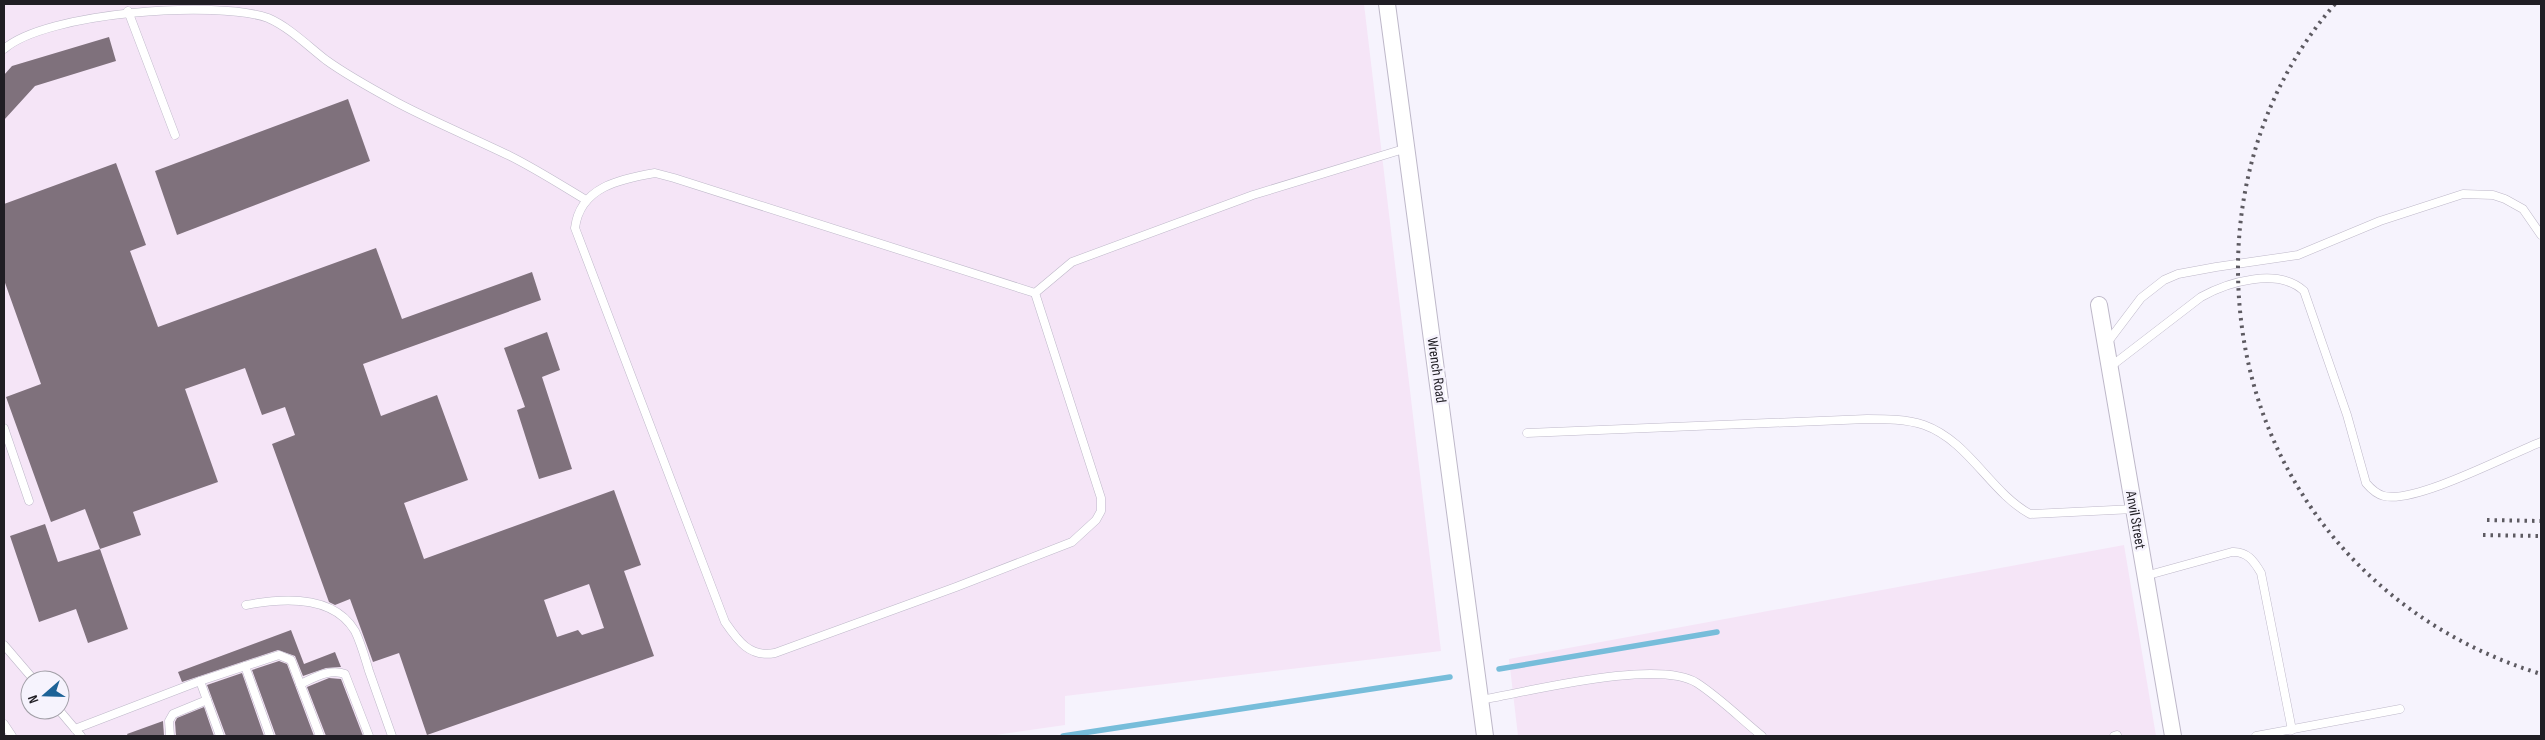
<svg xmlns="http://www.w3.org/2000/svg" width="2545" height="740" font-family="'Sofia Sans Condensed',sans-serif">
<rect width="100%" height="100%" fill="#f6f3fd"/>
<g fill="#f5e5f7" fill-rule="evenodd">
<path d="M4,4H1364L1441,651L1065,696V725L989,736H4ZM30,680H60V710H30Z"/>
<polygon points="2124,545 2156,736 1518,736 1509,659"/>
</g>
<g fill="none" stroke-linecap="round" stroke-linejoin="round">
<g stroke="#77bdda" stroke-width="5.5">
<polyline points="1499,669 1717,632"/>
<polyline points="1063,736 1450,677"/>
</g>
</g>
<g fill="#7f717c" fill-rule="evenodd">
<polygon points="109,37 116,61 35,86 4,120 4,75 12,66"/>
<polygon points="348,99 370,161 177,235 155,171"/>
<path d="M116,163L146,245L130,251L158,327L376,248L402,319L532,272L541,300L363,364L381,416L437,395L468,480L404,503L424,559L614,490L641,565L624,571L654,656L427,735L399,653L373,662L350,599L335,605L329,602L272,444L295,435L285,407L262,415L245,368L185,389L218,482L133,512L141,535L100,549L85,509L51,522L6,397L41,384L4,280V204ZM589,584L604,628L582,635L578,630L557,637L544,600Z"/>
<polygon points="547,332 560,370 542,377 572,469 539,479 517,410 525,407 504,348"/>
<polygon points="45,524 58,562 100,549 128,629 88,643 76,609 39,622 10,536"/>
<polygon points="291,630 304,664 335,652 341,667 326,668 303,676 295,656 278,650 182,682 178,672"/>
<polygon points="279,661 287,664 314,736 276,736 252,670"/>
<polygon points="242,673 264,736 226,736 207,685"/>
<polygon points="329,678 341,679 363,736 326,736 307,687"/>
<polygon points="204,707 214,736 176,736 175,722 177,718"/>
<polygon points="163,721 164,736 128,736 127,734"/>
</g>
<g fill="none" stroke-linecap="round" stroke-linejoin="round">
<g stroke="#beb8c9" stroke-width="9">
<g id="service">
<polyline points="128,11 175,135"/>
<path d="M4,49C46,12 217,0 268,18C289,27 308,46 326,60C348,76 374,90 398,103C434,122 473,138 510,156C536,169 561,185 586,200"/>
<path d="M655,173L674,178L1035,293L1101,498V511L1096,520L1072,542L956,587L775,653C750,658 738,641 725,622L575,228C580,187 620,179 655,173Z"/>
<polyline points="1035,293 1072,262 1253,195 1407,148"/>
<polyline points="2107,343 2141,298 2164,280 2178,274 2216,267 2298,255 2380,221 2463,194 2493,195 2505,199 2523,209 2541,235"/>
<path d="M2110,367L2201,297C2228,282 2278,267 2304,291L2347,415L2366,483C2371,489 2376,494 2384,496C2415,504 2508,455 2541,442"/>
<polyline points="4,428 29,501"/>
<path d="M1527,433L1867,419C1886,419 1906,419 1924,425C1969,441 1990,492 2030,514L2134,509"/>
<path d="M2145,576L2232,552C2247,551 2254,561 2261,573L2292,730"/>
<path d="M246,605C282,598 333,594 355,631C361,643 365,658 369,671C377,693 384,714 392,736"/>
<polyline points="4,645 34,680"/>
<polyline points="245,666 270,736"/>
<polyline points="200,681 220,736"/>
<path d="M300,684C314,678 330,668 345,674L369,736"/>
<path d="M1480,700C1528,692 1658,658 1697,683C1720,698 1741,719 1762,736"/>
<polyline points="59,710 81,736"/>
<polyline points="4,724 12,736"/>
<polyline points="75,729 200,681 279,655 291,660 320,736"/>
<polyline points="170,736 169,721 173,714 207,700"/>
<polyline points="2114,736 2117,735"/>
<polyline points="2256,736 2400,709"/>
</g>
</g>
<g stroke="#beb8c9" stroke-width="18">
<g id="minor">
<polyline points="1387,4 1485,736"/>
<polyline points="2099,305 2173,736"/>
</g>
</g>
<use href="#service" stroke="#fff" stroke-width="8"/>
<use href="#minor" stroke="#fff" stroke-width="16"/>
<g stroke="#5d5a61" stroke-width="4" stroke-dasharray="2.5 5" stroke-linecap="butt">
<path d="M2335,4C2270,78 2237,175 2238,273C2240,462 2361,619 2541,674"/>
<polyline points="2487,520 2541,521"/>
<polyline points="2483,535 2541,536"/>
</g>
</g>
<g text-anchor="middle" stroke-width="5" stroke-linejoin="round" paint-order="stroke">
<g font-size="15" fill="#201e24" stroke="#f6f3fd">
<text transform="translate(1437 370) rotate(82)" y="5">Wrench Road</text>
<text transform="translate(2136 520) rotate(80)" y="5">Anvil Street</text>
</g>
</g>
<rect width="2545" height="740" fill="none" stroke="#201e24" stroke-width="10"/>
<g transform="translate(45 695) rotate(250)"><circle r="24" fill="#f6f3fd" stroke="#a09ea6"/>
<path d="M0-4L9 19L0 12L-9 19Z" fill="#1d6297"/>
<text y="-8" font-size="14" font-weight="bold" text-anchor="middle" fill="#201e24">N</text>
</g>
</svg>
